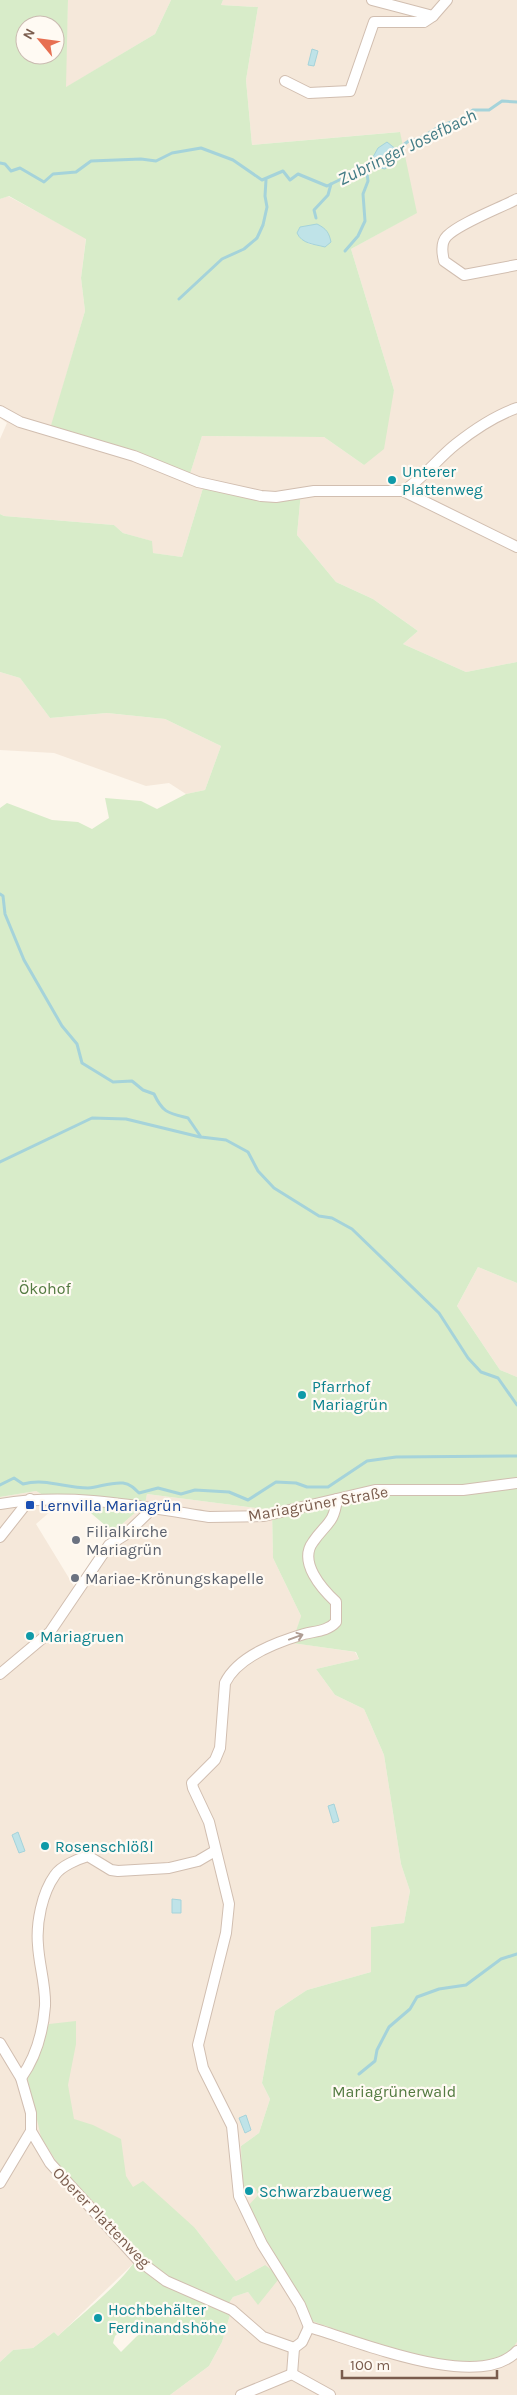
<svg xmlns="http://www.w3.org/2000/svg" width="517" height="2395" font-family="Karla,sans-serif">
<rect width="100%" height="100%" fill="#fdf6ec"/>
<g fill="#f5e8da">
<polygon points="68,0 171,0 155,34 65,88"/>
<polygon points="223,0 517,0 517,662 466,672 403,644 418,631 373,599 336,582 297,535 301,492 276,497 203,488 182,557 152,553 151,541 123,533 114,525 4,516 0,514 0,439 7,423 0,418 0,199 8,196 86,238 81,278 85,311 50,431 190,474 202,436 324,437 364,465 394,390 351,249 416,213 399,132 252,145 246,80 258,7 221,5"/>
<polygon points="0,672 20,678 50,718 107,713 165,719 221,746 205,790 186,794 169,783 146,786 54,753 0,750"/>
<polygon points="478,1267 517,1283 517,1377 500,1370 457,1306"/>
<polygon points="36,1491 59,1504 36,1524 75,1588 113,1532 145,1504 147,1494 272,1510 273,1558 301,1616 293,1643 355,1652 359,1659 316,1669 335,1695 364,1709 384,1755 401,1864 410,1891 404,1923 371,1927 371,1972 307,1990 275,2011 262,2083 270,2099 259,2133 241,2146 243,2190 250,2185 255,2188 258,2195 506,2356 517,2342 517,2395 170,2395 209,2366 222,2342 230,2315 229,2303 233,2297 248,2292 258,2304 265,2265 236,2281 195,2228 97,2208 140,2252 136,2261 58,2336 54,2332 33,2348 13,2350 0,2362 0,1497"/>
</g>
<g fill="#d8ecc9" fill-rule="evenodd">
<path d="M0,0H68L66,87L155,34L171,0H223L221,5L258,7L246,80L252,145L400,132L417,213L351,249L394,390L384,449L364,465L324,437L202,436L190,474L202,483L261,496L301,492L297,535L336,582L373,599L418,631L403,644L466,672L517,662V1283L478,1267L457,1306L500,1370L517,1377V2342C514,2346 510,2354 505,2356C462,2379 356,2336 312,2321L262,2237L248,2206L258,2195L255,2188L250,2185L242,2190L241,2146L259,2133L270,2099L262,2083L275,2011L307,1990L371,1972V1927L404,1923L410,1891L401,1864L384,1755L364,1709L335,1695L316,1669L359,1659L356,1652L292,1643L301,1616L273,1558L272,1510L147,1494L145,1504L113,1532L85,1508L59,1504L36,1491L0,1497V808L7,803L52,820L78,822L92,829L109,818L105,798L141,801L157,809L186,794L205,790L221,746L165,719L107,713L50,718L20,678L0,672V514L4,516L114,525L123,533L152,541L153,553L182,557L203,488L202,483L49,432L85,311L81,278L86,239L9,196L0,199ZM25,25H55V55H25ZM317,225L325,246L309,244L300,227Z"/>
<path d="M76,2021V2044L68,2085L74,2119L93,2125L121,2139L126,2176L133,2187L143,2181L195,2228L236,2281L265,2265L273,2271L278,2280L258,2305L248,2292L233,2297L229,2303L230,2315L222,2342L209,2366L170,2395H0V2362L13,2350L33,2348L54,2332L58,2336C79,2316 130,2277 140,2252L58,2164L41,2137L27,2076L49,2024ZM131,2326L139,2334L121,2352L113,2343L115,2336L124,2327L127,2328Z"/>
</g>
<g fill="#bfe3e8" stroke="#a5d3da">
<polygon points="312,49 318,51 314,66 308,65"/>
<polygon points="387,142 397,150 393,162 385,169 376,167 373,157 378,148"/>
<path d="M317,224C327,229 329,233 331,242L325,247C314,244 302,244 297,233L300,227Z"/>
<polygon points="334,1804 339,1821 333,1823 328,1806"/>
<polygon points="18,1832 25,1851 19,1853 12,1835"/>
<polygon points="172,1899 181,1900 181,1913 172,1913"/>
<polygon points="246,2115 251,2130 245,2133 239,2118"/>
</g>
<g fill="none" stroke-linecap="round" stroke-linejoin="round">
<g stroke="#a5d3da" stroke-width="3">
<polyline points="395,151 410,140 419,139 440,126 463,118 473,110 489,110 502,101 517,102"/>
<path d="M0,163L5,164L11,171L20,168L44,182L53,174L76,172L91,161L141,159L156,161L172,153L201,148L233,160L262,180L283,171L290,180L298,174L327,186C343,178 360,170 376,162"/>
<polyline points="316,218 314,210 328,195 331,184"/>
<polyline points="345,251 358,236 365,221 363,194 368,181 366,166"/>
<polyline points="179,299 222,259 244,249 257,238 263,225 267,207 265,196 266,180"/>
<path d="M0,894L3,896L5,914L24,960L62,1026L77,1044L82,1063L113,1082L132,1081L143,1090L154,1094C163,1113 168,1113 188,1118L201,1137L226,1140L248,1152L258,1171L274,1188L319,1216L332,1218L352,1229L439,1313L468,1358L481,1372L498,1378L517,1405"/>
<polyline points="0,1162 92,1118 126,1119 200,1137"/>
<path d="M0,1485L14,1478L23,1484C46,1478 65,1488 88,1488C100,1487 110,1482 123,1483C130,1484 134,1488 139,1493L158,1488L181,1494L195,1490L229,1492L248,1500L276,1482L296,1483L307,1487H328L367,1461L396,1457L517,1456"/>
<polyline points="359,2074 375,2061 377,2050 389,2027 410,2009 417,1997 439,1989 466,1985 501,1959 517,1954"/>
</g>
<g stroke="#d1beb0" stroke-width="12">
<g id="minor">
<polyline points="372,0 433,16"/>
<polyline points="285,81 309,93 350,91 374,22 424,22 433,16 447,0"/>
<path d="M517,199C500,208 460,223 447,236C441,242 442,253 444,261L464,275L517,265"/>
<polyline points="0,411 20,422 134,456 198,482 261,496 276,497 314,491 403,491 517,547"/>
<path d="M403,491C424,478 437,459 456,444C475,429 494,416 517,408"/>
<path d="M0,1504C70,1492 139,1506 209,1517L264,1516L375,1490H463L517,1483"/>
<polyline points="0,1537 30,1499"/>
<polyline points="0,1674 50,1632 109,1545 125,1535 152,1509"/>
<polyline points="0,2043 21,2078 31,2113 31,2131 50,2163 138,2260 166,2281 232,2310 263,2337 294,2348"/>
<path d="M21,2078C36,2057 43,2032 45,2006C46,1986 39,1965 38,1945C36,1923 42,1893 55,1875C61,1866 78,1859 88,1856L111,1870L118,1871L169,1868L198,1861L215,1851"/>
<polyline points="0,2183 31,2131"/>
<path d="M309,2327L300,2305L262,2244L239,2196L232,2126L203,2068L198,2045L226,1933L229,1904L209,1822L193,1788L192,1783L215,1760L220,1748L225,1683C238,1656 277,1642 304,1634C316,1631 328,1631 336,1622V1602C322,1589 298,1562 313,1542C326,1523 334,1524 337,1499"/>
<path d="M309,2327C355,2340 479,2393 517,2351"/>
<polyline points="294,2348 302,2342 309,2327"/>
<polyline points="292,2374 330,2395"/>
<polyline points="292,2374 294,2348"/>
<polyline points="241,2395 292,2374"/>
</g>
</g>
<use href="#minor" stroke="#fff" stroke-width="10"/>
</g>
<defs><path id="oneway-shaft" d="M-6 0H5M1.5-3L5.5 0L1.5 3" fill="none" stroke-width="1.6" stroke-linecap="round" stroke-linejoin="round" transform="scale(1.25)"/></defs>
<use stroke="#af9d94" href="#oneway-shaft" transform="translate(296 1637) rotate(-20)"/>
<g fill="#0f9aa8" stroke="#fffaf3" stroke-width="2">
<circle cx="392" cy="480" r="5"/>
<circle cx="302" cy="1395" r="5"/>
<circle cx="30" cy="1636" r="5"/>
<circle cx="45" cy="1846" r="5"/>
<circle cx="249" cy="2191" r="5"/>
<circle cx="98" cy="2318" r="5"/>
</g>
<rect fill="#1a4fb4" stroke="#fffaf3" stroke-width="2" x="25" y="1500" width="10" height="10" rx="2.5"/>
<g fill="#6b7280" stroke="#fffaf3" stroke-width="2">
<circle cx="76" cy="1540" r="5"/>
<circle cx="75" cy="1578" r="5"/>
</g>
<g text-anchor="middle" stroke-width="4.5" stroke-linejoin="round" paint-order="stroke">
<g font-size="16" fill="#0d838f" stroke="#fffaf3" text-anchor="start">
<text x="402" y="477">Unterer<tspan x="402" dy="18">Plattenweg</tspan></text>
<text x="312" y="1392">Pfarrhof<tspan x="312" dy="18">Mariagrün</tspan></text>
<text x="40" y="1642">Mariagruen</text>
<text x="55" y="1852">Rosenschlößl</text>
<text x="259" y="2197">Schwarzbauerweg</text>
<text x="108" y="2315">Hochbehälter<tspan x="108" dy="18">Ferdinandshöhe</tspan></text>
</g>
<g font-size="16" fill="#537a41" stroke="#fffaf3">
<text x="45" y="1294">Ökohof</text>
<text x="394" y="2097">Mariagrünerwald</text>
</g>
<g font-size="16" fill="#7a5c4d" stroke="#fffaf3">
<text transform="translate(318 1503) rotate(-10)" y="6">Mariagrüner Straße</text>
<text transform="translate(102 2217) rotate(46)" y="6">Oberer Plattenweg</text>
</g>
<g font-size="16" fill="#164399" stroke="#fffaf3" text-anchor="start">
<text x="40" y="1511">Lernvilla Mariagrün</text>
</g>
<g font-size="16" fill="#5b616d" stroke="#fffaf3" text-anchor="start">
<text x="86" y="1537">Filialkirche<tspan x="86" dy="18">Mariagrün</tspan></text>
<text x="85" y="1584">Mariae-Krönungskapelle</text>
</g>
<g font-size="18" font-style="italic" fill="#437c86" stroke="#fffaf3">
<text transform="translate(407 147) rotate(-26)" y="6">Zubringer Josefbach</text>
</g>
</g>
<g transform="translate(40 40) rotate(299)"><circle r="24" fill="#fffaf3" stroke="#cabbb1"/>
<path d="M0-4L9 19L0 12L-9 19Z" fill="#e76f51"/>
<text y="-8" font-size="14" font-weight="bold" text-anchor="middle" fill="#7a5c4d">N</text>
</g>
<path d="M342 2370v8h155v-8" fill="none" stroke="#7a5c4d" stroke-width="2.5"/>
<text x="350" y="2370" font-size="15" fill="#7a5c4d" stroke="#fffaf3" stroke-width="4" paint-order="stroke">100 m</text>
</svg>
